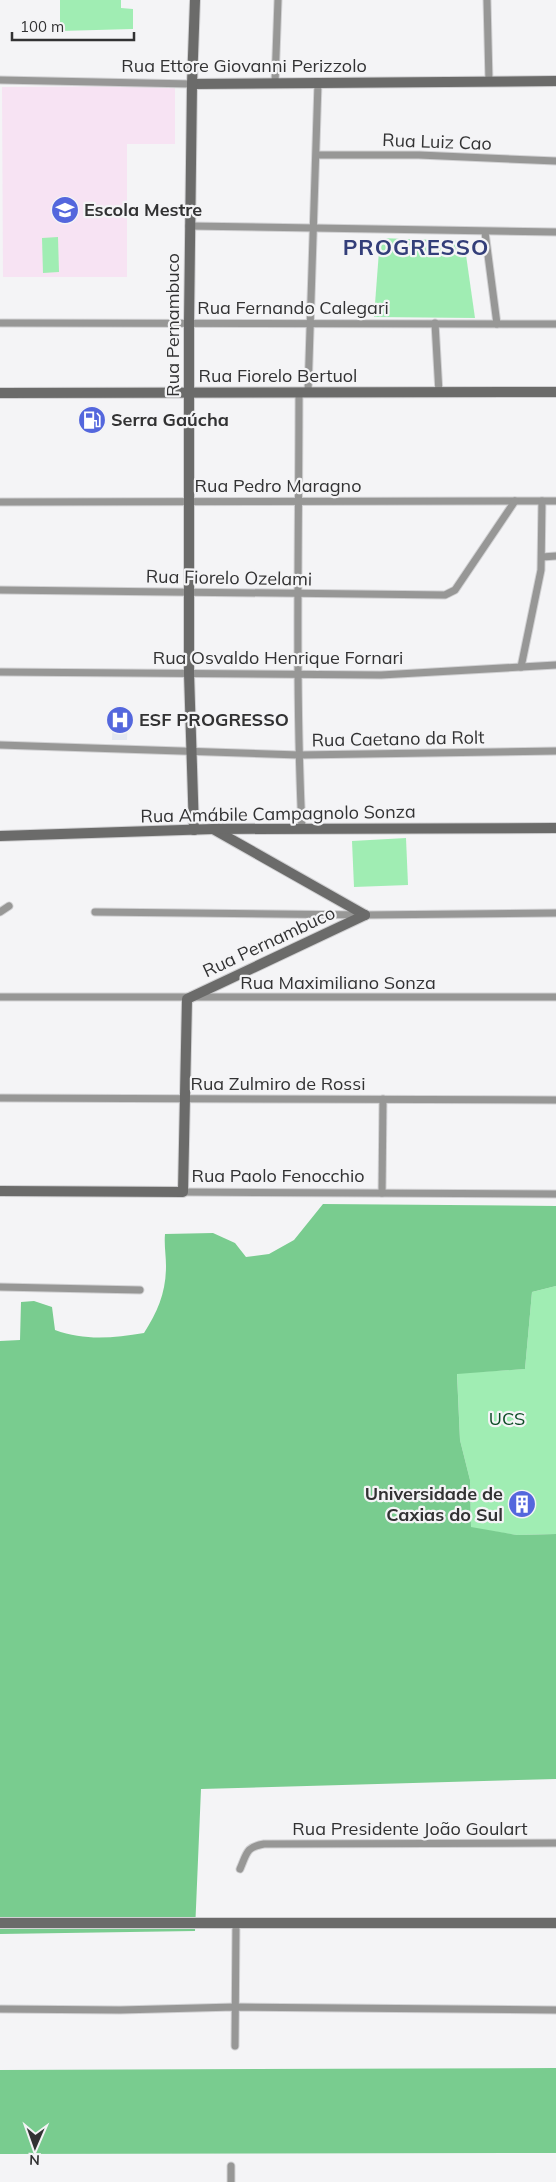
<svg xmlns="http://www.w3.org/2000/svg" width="556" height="2182" font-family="Mulish,sans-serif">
<rect width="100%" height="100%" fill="#f4f4f6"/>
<polygon fill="#e5e9f1" points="113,712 128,713 127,740 112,740"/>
<polygon fill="#f7e3f3" points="175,86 175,144 127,144 127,277 3,277 2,87"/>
<g fill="#a0edb3">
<polygon points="60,0 121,0 121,8 133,9 133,29 60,31"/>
<polygon points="58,237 59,272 43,273 42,238"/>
<polygon points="380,238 464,241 475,318 374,317"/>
<polygon points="406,838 408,885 354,887 352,841"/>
<polygon points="556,1286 556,1534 517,1535 471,1528 470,1480 460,1440 457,1373 525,1369 532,1292"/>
</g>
<g fill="#79cc8f">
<path d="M323,1204L556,1206V1286L532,1292L525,1369L457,1374L460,1440L470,1480L471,1527L517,1535L556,1534V1779L201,1789L195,1931L0,1934V1341L20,1340L21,1302L34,1301L52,1307L55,1330C85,1341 113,1338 144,1333C158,1311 166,1292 166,1266C166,1255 164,1245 165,1234L213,1233L235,1243L246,1257L269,1254L294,1240Z"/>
<polygon points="556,2068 556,2153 0,2154 0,2070"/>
</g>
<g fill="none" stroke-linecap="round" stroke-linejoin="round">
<g stroke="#d1d1d3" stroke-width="9">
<g id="street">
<polyline points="487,0 489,81"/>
<polyline points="0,80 192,84"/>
<polyline points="275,83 278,0"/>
<polyline points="317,155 419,155 556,161"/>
<polyline points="189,226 556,232"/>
<polyline points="485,232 497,324"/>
<polyline points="0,323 556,324"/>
<polyline points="435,323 439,393"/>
<path d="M299,392C299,538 295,683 302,829"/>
<polyline points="308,392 318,83"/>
<polyline points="0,502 556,501"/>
<polyline points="542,557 556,556"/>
<polyline points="0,590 445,595 455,590 515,501"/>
<polyline points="521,667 541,570 542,501"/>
<polyline points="0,672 381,675 556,665"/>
<polyline points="0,745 299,755 556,751"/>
<polyline points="0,912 9,906"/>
<polyline points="95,912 365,915 556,913"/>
<polyline points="0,997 556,997"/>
<polyline points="0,1098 556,1100"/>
<polyline points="183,1192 556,1194"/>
<polyline points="382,1193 383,1099"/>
<polyline points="0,1287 140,1290"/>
<path d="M240,1869C247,1853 246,1847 264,1844L556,1843"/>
<polyline points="0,2009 120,2010 235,2007 556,2010"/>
<polyline points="235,2046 236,1924"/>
<polyline points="231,2182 231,2166"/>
</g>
</g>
<g stroke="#d1d1d3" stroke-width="12">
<g id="secondary">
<polyline points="192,84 556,81"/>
<polyline points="0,393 556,392"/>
<polyline points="213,829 365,915"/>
<polyline points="194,830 189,673 189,322 192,84 195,0"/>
<polyline points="0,836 213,829 556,828"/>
<polyline points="0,1191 183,1192 187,999 365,915"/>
<polyline points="0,1923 556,1923"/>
</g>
</g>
<use href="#street" stroke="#979796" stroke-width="7"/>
<use href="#secondary" stroke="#6b6b6a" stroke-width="10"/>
</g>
<defs>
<g id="school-disc" transform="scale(1.4375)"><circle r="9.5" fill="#5467dd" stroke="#f4f4f6"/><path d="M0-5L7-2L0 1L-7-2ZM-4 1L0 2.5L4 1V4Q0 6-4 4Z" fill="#fff"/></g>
<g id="fuel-disc" transform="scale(1.4375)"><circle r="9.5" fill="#5467dd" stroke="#f4f4f6"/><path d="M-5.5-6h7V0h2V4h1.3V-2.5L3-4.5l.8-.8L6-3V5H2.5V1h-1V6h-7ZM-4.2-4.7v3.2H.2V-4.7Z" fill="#fff"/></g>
<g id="hospital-disc" transform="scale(1.4375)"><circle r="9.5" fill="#5467dd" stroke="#f4f4f6"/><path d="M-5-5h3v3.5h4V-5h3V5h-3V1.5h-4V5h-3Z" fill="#fff"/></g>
<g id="building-disc" transform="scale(1.4375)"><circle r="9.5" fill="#5467dd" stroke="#f4f4f6"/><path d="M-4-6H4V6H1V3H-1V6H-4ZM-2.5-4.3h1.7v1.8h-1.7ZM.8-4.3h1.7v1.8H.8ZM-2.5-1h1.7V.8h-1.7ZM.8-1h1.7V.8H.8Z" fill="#fff"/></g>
</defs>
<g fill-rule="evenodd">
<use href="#school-disc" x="65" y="210"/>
<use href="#fuel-disc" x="92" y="420"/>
<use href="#hospital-disc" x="120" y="720"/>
<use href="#building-disc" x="522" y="1504"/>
</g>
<g text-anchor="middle" stroke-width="4.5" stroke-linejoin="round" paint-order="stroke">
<g font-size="18" fill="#323233" stroke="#f4f4f6">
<text x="244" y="72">Rua Ettore Giovanni Perizzolo</text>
<text transform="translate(437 142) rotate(2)" y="6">Rua Luiz Cao</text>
<text x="293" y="314">Rua Fernando Calegari</text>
<text transform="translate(173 325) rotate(-90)" y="6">Rua Pernambuco</text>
<text x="278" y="382">Rua Fiorelo Bertuol</text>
<text x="278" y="492">Rua Pedro Maragno</text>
<text transform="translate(229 578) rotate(1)" y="6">Rua Fiorelo Ozelami</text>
<text x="278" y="664">Rua Osvaldo Henrique Fornari</text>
<text transform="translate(398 739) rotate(-1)" y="6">Rua Caetano da Rolt</text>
<text transform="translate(278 814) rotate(-1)" y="6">Rua Amábile Campagnolo Sonza</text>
<text transform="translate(269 942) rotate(-25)" y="6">Rua Pernambuco</text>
<text x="338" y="989">Rua Maximiliano Sonza</text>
<text x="278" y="1090">Rua Zulmiro de Rossi</text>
<text x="278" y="1182">Rua Paolo Fenocchio</text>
<text x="410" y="1835">Rua Presidente João Goulart</text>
</g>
<g font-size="18" font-weight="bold" fill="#323233" stroke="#f4f4f6" text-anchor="start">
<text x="84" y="216">Escola Mestre</text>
<text x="111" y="426">Serra Gaúcha</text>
<text x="139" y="726">ESF PROGRESSO</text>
<text x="503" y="1500" text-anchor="end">Universidade de<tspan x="503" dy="21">Caxias do Sul</tspan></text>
</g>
<g font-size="18" fill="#0c4b25" stroke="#f4f4f6">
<text x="507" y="1425">UCS</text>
</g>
<g font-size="22" font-weight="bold" letter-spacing="1" fill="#333e79" stroke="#f4f4f6">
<text x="416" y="255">PROGRESSO</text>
</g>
</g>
<g transform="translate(35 2147) rotate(182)" stroke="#f4f4f6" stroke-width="4" paint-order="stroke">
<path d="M0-4L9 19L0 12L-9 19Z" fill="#323233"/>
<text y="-8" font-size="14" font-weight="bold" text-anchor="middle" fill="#323233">N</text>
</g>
<path d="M12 32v8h122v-8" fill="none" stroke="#323233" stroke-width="2.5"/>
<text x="20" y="32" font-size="15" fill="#323233" stroke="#f4f4f6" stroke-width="4" paint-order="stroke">100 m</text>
</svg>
